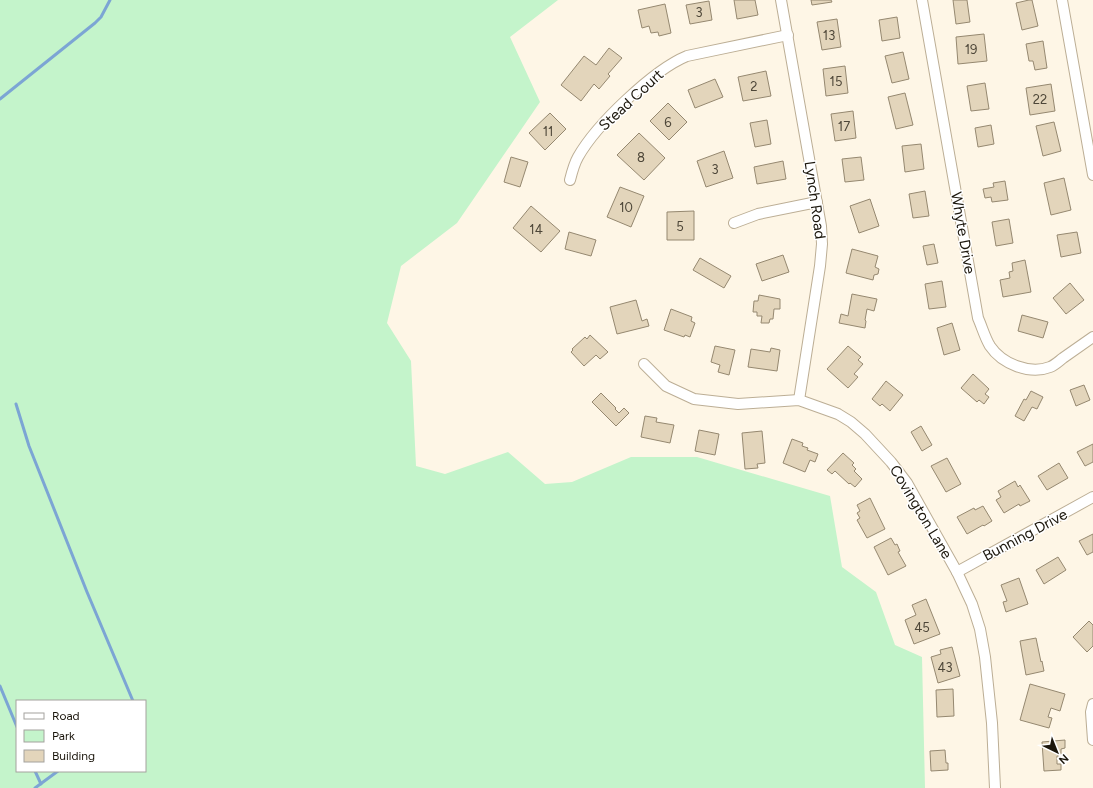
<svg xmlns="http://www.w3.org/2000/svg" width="1093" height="788" font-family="Figtree,sans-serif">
<rect width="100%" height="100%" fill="#fef6e6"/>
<path fill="#c4f4cb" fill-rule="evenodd" d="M0,0H558L510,37L540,102L457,223L401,266L387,323L411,361L416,466L445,474L508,452L545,484L572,482L631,457H697L830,496L842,567L876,592L895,645L922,657L925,788H0ZM17,701H145V771H17Z"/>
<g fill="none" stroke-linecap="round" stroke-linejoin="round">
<g stroke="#7ca5d4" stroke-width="3">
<polyline points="0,99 95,23 101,17 110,0"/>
<polyline points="16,404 29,446 87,592 133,701"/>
<polyline points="0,686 17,727"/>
<polyline points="35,771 41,784"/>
<polyline points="35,788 58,771"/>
</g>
</g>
<g fill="#e3d5bb" stroke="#958870">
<polygon points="734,0 755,0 758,15 737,19"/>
<polygon points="811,0 831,0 832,2 812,5"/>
<polygon points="953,0 967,0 970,22 956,24"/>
<polygon points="1029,0 1032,0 1038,26 1022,30 1016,3"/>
<polygon points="709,1 712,20 690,24 686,5"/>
<polygon points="665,4 671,33 659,36 658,32 651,33 649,26 642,28 638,10"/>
<polygon points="897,17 900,38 882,41 879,20"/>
<polygon points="837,19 841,47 822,50 817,22"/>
<polygon points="984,34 987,61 958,64 956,37"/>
<polygon points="1043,41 1047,68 1035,70 1033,61 1029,61 1026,44"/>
<polygon points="609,48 622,58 608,74 610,76 599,89 594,84 581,101 561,85 584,56 596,65"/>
<polygon points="903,52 909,79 892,83 885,56"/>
<polygon points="845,66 848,93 826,96 823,69"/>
<polygon points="766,71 771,96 743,101 738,77"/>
<polygon points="715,79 723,97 695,108 688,90"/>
<polygon points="985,83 989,109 971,111 967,86"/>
<polygon points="1051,84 1055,111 1030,115 1026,88"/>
<polygon points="905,93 913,125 896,129 888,97"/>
<polygon points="668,103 687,122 669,140 650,121"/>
<polygon points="853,111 856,138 835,141 831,114"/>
<polygon points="550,113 566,129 545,150 529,133"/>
<polygon points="767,120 771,144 755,147 750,123"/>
<polygon points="1054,122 1061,151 1043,156 1036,126"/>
<polygon points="991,125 994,144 978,147 975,128"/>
<polygon points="639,133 665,158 644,180 617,155"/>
<polygon points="921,144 924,169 905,172 902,146"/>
<polygon points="724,151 733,178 706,187 697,161"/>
<polygon points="511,157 528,162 520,187 504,182"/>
<polygon points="861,157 864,180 845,182 842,159"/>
<polygon points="783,161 786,179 757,184 754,167"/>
<polygon points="1064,178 1071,210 1051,215 1044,183"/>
<polygon points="1005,181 1008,200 992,202 991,197 985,198 983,189 994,187 993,183"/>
<polygon points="620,187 644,196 631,227 607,217"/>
<polygon points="925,191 929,216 913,218 909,194"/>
<polygon points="870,199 879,226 859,233 850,206"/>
<polygon points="531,206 560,231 541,252 513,228"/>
<polygon points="694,211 694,240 667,240 667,212"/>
<polygon points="1009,219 1013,243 996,246 992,222"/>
<polygon points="569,232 596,240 591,256 565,249"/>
<polygon points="1077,232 1081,253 1061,257 1057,235"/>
<polygon points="934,244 938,263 927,265 923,246"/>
<polygon points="852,249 878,256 875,267 879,269 878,274 874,275 873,280 846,273"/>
<polygon points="783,255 789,272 762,281 756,264"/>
<polygon points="700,258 731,276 724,288 693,270"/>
<polygon points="1025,260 1031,292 1003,297 1000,280 1010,278 1009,272 1013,271 1012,263"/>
<polygon points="942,281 946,307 929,309 925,284"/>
<polygon points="1070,283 1084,300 1066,314 1053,298"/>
<polygon points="852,294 877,299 874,311 867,309 865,320 866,321 865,328 839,323 841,314 848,316"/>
<polygon points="759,295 780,299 780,309 774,309 773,319 770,319 769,323 761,323 762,316 757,316 757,312 753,312 754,301 758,301"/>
<polygon points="636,300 642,321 647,319 649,326 617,334 610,307"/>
<polygon points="671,309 692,317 691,321 695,323 690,337 685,335 684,337 664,330"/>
<polygon points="1022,315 1048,322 1043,338 1018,331"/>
<polygon points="952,323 960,350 944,355 937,328"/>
<polygon points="590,335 608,352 600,359 596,355 584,366 571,352 573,350 572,349 585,337 587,339"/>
<polygon points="715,346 735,350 729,375 718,372 720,365 711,362"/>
<polygon points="848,346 861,357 858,360 863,364 854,374 858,377 848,388 827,369"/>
<polygon points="771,348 780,350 777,371 748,367 751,349 770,352"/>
<polygon points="973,374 989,389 985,394 989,397 984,404 979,400 977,402 961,388"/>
<polygon points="886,381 903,395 890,411 882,404 880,406 872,399"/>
<polygon points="1084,385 1090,400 1076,406 1070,390"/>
<polygon points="1031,391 1043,397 1037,409 1032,407 1024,421 1015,416 1024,399 1026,400"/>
<polygon points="601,393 616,408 615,409 619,413 624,408 629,413 616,426 592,402"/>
<polygon points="645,416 657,418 656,422 674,425 670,443 641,437"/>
<polygon points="921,426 932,445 922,451 911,432"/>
<polygon points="699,430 719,434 715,455 695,451"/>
<polygon points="762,431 765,463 757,464 758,468 745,469 742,433"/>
<polygon points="792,439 803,443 802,446 808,448 807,450 818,454 815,462 810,460 805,472 783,463"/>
<polygon points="1093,444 1093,462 1085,466 1077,452"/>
<polygon points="843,453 854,463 852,465 856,469 854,471 862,479 855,487 850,483 849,484 835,471 832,474 827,470"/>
<polygon points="947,458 961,484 946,492 931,466"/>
<polygon points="1059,463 1068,478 1047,490 1038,476"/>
<polygon points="1015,481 1018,487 1020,485 1030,501 1020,506 1019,504 1004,513 996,500 1001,497 998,491"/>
<polygon points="870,498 885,529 867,538 857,520 860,518 857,513 860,511 857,505"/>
<polygon points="983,506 992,521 984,526 983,525 967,534 957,517 974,508 975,510"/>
<polygon points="1093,534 1093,552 1087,555 1079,541"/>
<polygon points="891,538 895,545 897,544 900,551 898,552 906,566 888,575 874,547"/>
<polygon points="1058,557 1066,570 1044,584 1036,570"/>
<polygon points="1019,578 1028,604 1006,612 1003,602 1007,601 1001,585"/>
<polygon points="926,599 940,634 914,644 905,620 916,615 912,605"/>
<polygon points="1089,621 1093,625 1093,646 1087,652 1073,637"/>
<polygon points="1036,638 1041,662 1042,661 1044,671 1026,675 1020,641"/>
<polygon points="952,647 960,676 938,683 931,657 941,654 940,650"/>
<polygon points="1030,684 1065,694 1060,711 1051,708 1048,717 1052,718 1049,728 1020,720"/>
<polygon points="953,689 954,716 937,717 936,690"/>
<polygon points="1065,740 1065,748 1061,749 1061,756 1057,756 1057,764 1061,764 1061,770 1044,771 1042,742"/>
<polygon points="945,750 946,763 948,763 948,770 931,771 930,751"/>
</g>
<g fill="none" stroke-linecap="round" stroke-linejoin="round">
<g stroke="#bcae95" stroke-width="12">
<g id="street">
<polyline points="781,0 821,226 822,244 820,266 799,400"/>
<path d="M922,0L978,318C982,327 985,338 990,346C1002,364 1030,375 1050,367C1055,365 1059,361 1063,358C1073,351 1083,344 1093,337"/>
<polyline points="1062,0 1093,175"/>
<path d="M570,180C572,172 574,164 578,157C596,125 653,70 687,56L788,35"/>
<polyline points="734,223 758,214 817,202"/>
<polyline points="644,364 666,386 694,399 738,404 799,400 838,414 851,422 865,434 891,462 907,483 957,572 972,604 980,629 985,657 992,723 995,788"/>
<polyline points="957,572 1093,497"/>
<polyline points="1093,704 1091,712 1093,740"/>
</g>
</g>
<use href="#street" stroke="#fff" stroke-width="10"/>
</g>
<g text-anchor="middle" stroke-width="3" stroke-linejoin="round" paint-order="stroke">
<g font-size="13" fill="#4d4638">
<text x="699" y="17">3</text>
<text x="829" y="40">13</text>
<text x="971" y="54">19</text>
<text x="836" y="86">15</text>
<text x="754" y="91">2</text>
<text x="1040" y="104">22</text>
<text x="668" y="127">6</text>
<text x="844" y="131">17</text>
<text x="548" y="136">11</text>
<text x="641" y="162">8</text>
<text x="715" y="174">3</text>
<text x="626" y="212">10</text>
<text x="680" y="231">5</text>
<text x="536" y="234">14</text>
<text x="922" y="632">45</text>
<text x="945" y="672">43</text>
</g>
<g font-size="15" fill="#1b160c" stroke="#fff">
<text transform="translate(631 100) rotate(-43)" y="5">Stead Court</text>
<text transform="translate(815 200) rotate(82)" y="5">Lynch Road</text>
<text transform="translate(963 233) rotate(80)" y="5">Whyte Drive</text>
<text transform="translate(921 512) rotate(59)" y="5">Covington Lane</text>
<text transform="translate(1025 535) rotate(-28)" y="5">Bunning Drive</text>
</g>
</g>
<rect x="16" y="700" width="130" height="72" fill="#ffffff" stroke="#a4a29e"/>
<rect x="24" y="713" width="20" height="6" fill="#ffffff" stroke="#a4a29e"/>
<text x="52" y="720" font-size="12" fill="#1b160c">Road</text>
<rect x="24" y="730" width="20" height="12" fill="#c4f4cb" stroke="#a4a29e"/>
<text x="52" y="740" font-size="12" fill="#1b160c">Park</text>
<rect x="24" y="750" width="20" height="12" fill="#e3d5bb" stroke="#a4a29e"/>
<text x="52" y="760" font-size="12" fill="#1b160c">Building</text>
<g transform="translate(1057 752) rotate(137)" stroke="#ffffff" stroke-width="3" paint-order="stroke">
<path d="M0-3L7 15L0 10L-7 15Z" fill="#1b160c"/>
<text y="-6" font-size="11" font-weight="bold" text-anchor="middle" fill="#1b160c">N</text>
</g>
</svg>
